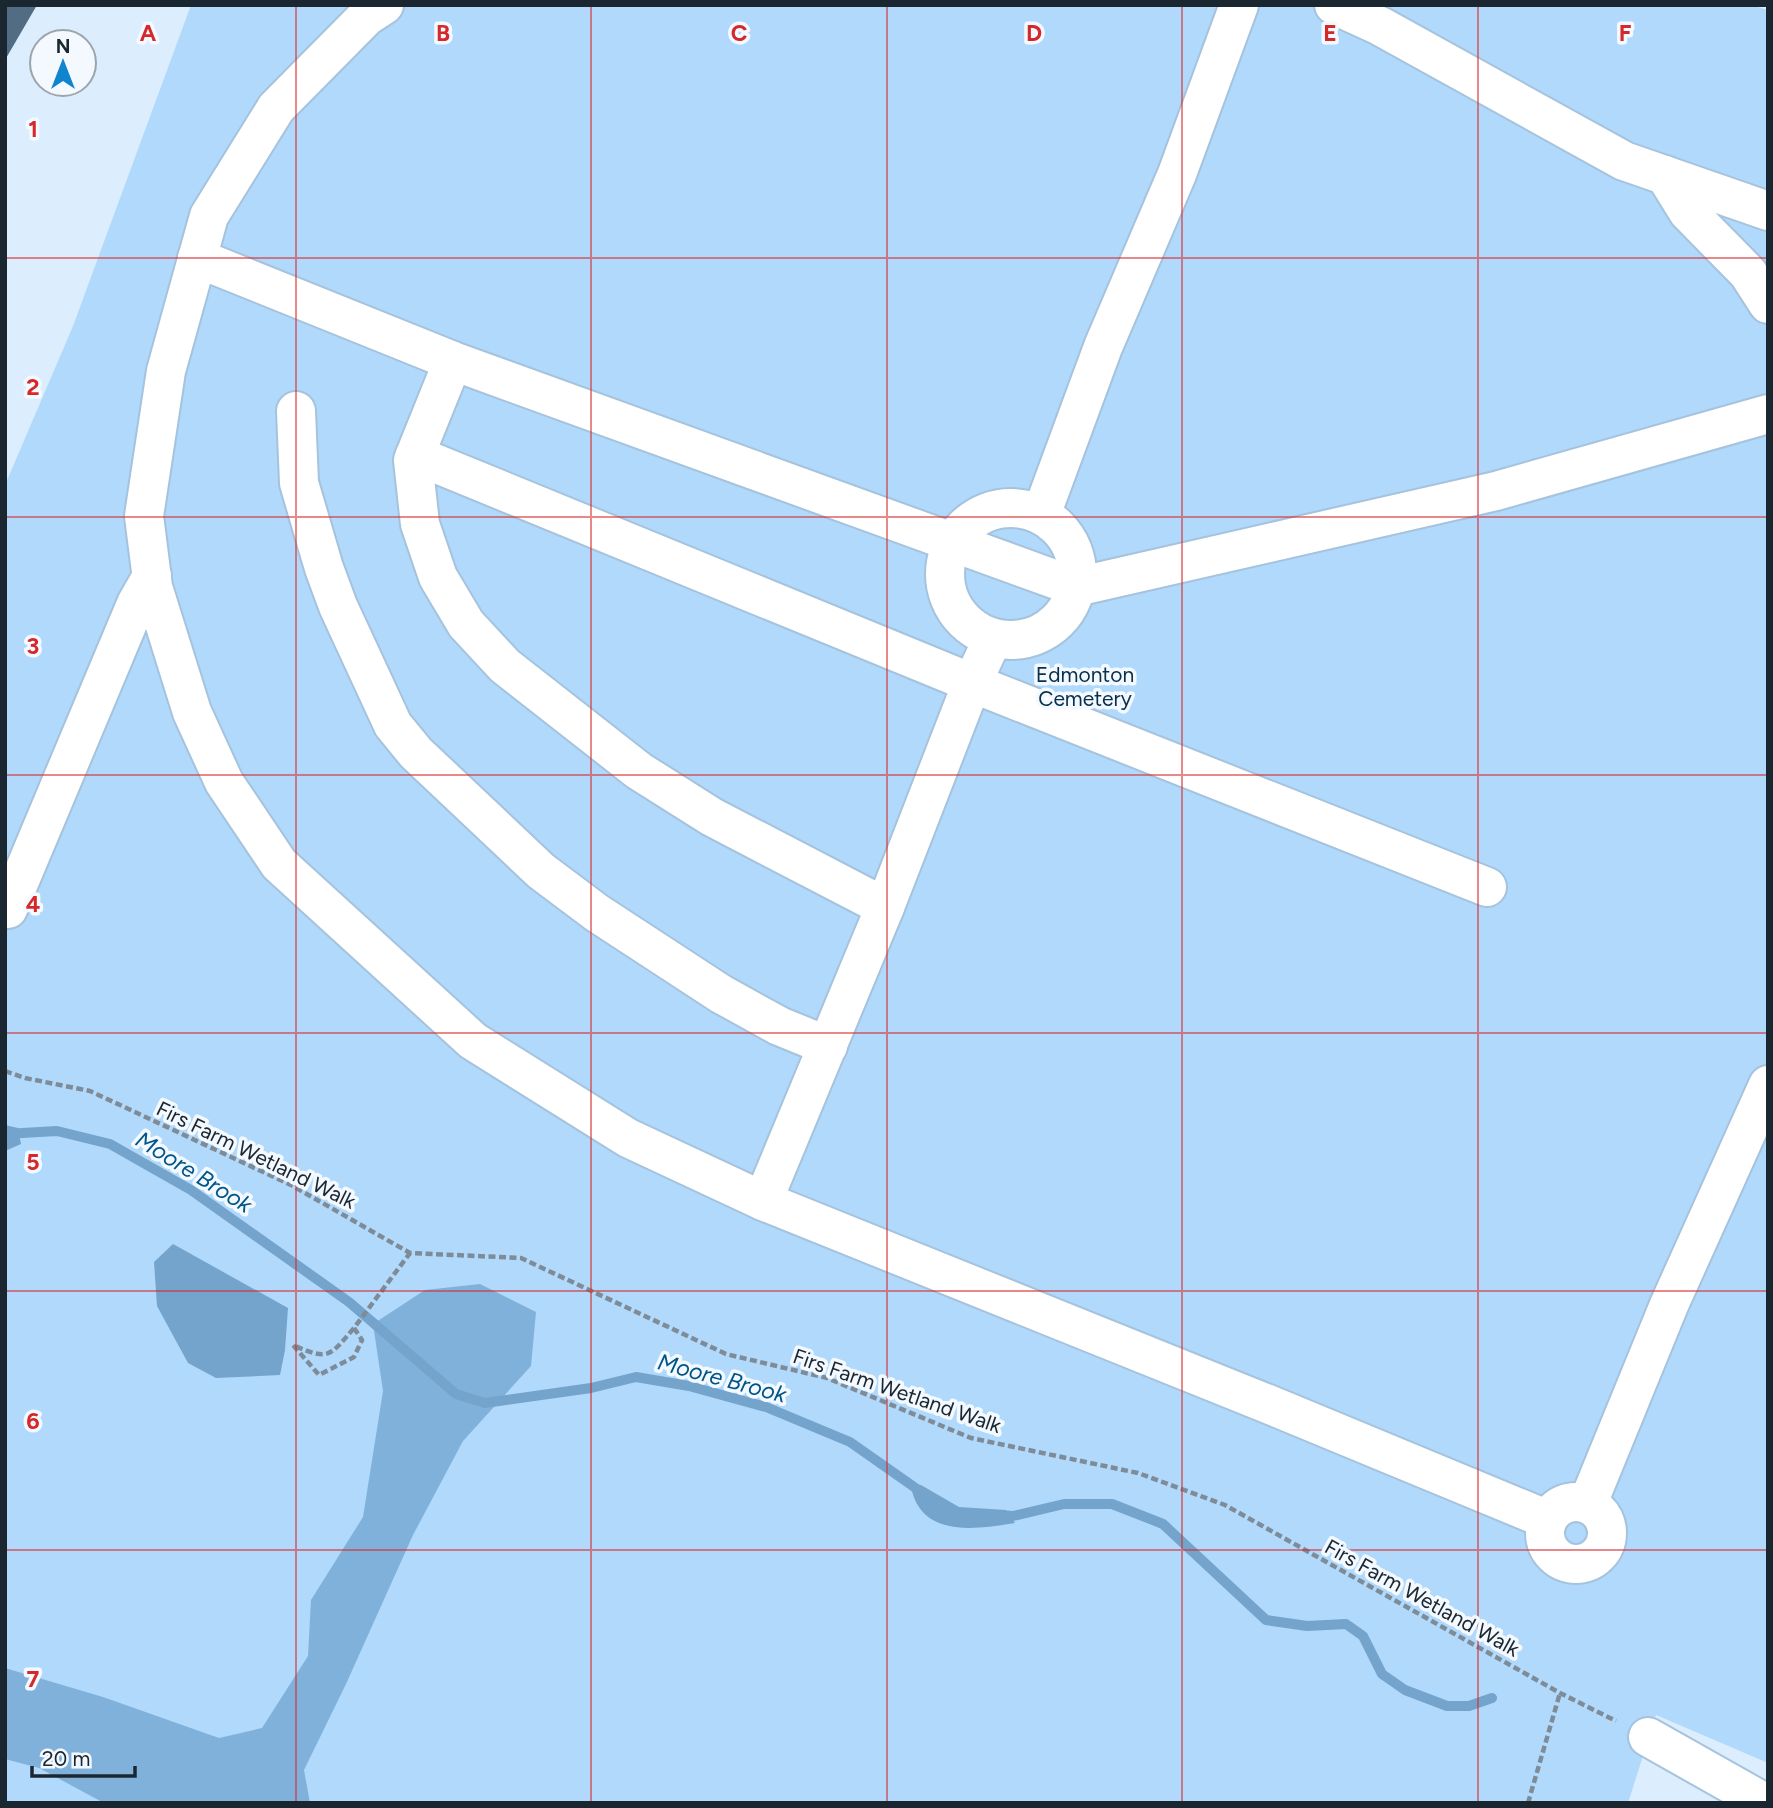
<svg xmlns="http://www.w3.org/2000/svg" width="1773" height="1808" font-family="Figtree,sans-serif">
<rect width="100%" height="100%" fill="#dceefe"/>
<polygon fill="#b0d9fc" points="191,5 1751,5 1768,10 1768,1763 1656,1715 1628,1803 5,1803 5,485 73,326"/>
<polygon fill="#80b1da" points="480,1284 536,1312 531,1366 463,1441 413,1535 346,1684 304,1770 310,1803 104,1803 39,1768 5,1759 5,1668 103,1697 219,1738 262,1728 308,1656 311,1600 363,1517 383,1391 373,1324 425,1290"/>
<g fill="#74a4cc">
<polygon points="5,1125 18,1128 21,1144 5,1151"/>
<polygon points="173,1244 288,1308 285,1350 280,1375 216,1378 188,1363 157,1306 154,1262"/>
<path d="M921,1485L959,1507L1006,1510L1015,1523C978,1529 924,1538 912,1491Z"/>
</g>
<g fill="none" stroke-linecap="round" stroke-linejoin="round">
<g stroke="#74a4cc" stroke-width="10">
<polyline points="5,1134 57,1131 110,1144 191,1190 349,1302 456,1394 485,1403 591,1388 636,1377 689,1386 766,1407 850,1442 927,1496"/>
<polyline points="998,1515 1013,1516 1064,1504 1112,1504 1163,1524 1266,1620 1307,1626 1346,1624 1363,1636 1382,1674 1405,1690 1447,1706 1469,1706 1492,1698"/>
</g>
</g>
<polygon fill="#526c83" points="5,5 37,5 5,60"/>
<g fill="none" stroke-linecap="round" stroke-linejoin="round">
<g stroke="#a6c3dd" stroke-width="42">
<g id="minor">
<polyline points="384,5 367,16 276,108 209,216 166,371 144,516 153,587 192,712 224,782 279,864 473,1041 628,1138 763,1201 1268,1404 1546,1519"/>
<polyline points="1334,5 1380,26 1624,161 1768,211"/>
<polyline points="1665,175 1688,212 1748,273 1768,304"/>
<polyline points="197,258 453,361 1076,587 1496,491 1768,414"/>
<polyline points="453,361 413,460 420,524 438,577 466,624 505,666 639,771 712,817 885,907"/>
<polyline points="296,411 299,483 324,568 338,606 393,725 416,753 541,871 597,913 721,994 779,1026 828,1046"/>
<polyline points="415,455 972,683 1487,887"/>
<circle cx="1011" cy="574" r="66"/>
<polyline points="1041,515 1103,347 1177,174 1239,5"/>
<polyline points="8,909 136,604 152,576"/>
<polyline points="763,1201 885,907 970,688 993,638"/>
<circle cx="1576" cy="1533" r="31"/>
<polyline points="1588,1503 1669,1305 1768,1085"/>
<polyline points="1648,1737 1765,1803"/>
</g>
</g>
<g stroke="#7d8c98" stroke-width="4.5" stroke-dasharray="7 3.5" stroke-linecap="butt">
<polyline points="5,1071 25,1078 90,1091 291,1185 410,1253 521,1258 726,1354 827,1378 971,1438 1138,1473 1225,1505 1560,1693 1616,1721"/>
<path d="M354,1328C329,1357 329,1361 293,1345L319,1375L354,1357L362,1340L354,1328L410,1253"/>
<polyline points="1528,1803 1560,1693"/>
</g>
<use href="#minor" stroke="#fff" stroke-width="38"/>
</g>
<path fill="none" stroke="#d62828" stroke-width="2" stroke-opacity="0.55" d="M296,5V1803M591,5V1803M887,5V1803M1182,5V1803M1478,5V1803M5,258H1768M5,517H1768M5,775H1768M5,1033H1768M5,1291H1768M5,1550H1768"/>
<g text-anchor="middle" stroke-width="7" stroke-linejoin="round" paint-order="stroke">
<g font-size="21" fill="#082f4b" stroke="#f3f9ff">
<text x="1085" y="682">Edmonton<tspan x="1085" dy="24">Cemetery</tspan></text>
</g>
<g font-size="21" fill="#1b2730" stroke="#f3f9ff">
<text transform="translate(256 1155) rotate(26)" y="7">Firs Farm Wetland Walk</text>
<text transform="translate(897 1391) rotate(19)" y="7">Firs Farm Wetland Walk</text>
<text transform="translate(1422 1598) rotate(29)" y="7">Firs Farm Wetland Walk</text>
</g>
<g font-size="23" font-style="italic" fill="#058" stroke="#f3f9ff">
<text transform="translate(194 1172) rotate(32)" y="8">Moore Brook</text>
<text transform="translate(722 1378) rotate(15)" y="8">Moore Brook</text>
</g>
</g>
<g font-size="23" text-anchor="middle" font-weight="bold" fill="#d62828" stroke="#f3f9ff" stroke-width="7" stroke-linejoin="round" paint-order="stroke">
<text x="148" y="41">A</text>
<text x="443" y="41">B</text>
<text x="739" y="41">C</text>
<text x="1034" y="41">D</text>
<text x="1330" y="41">E</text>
<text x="1625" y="41">F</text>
<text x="33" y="137">1</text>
<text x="33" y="395">2</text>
<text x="33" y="654">3</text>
<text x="33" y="912">4</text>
<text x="33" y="1170">5</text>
<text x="33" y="1429">6</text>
<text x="33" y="1687">7</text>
</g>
<rect width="1773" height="1808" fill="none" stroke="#1b2730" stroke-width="14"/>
<g transform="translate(63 63)"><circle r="33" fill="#f3f9ff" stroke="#9da5ac" stroke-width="2"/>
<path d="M0-5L12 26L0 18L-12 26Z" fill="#1085ce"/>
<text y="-10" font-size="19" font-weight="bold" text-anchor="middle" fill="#1b2730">N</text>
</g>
<path d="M32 1766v10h103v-10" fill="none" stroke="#1b2730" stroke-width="3.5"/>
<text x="42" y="1766" font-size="21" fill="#1b2730" stroke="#f3f9ff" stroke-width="5" paint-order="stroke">20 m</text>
</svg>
